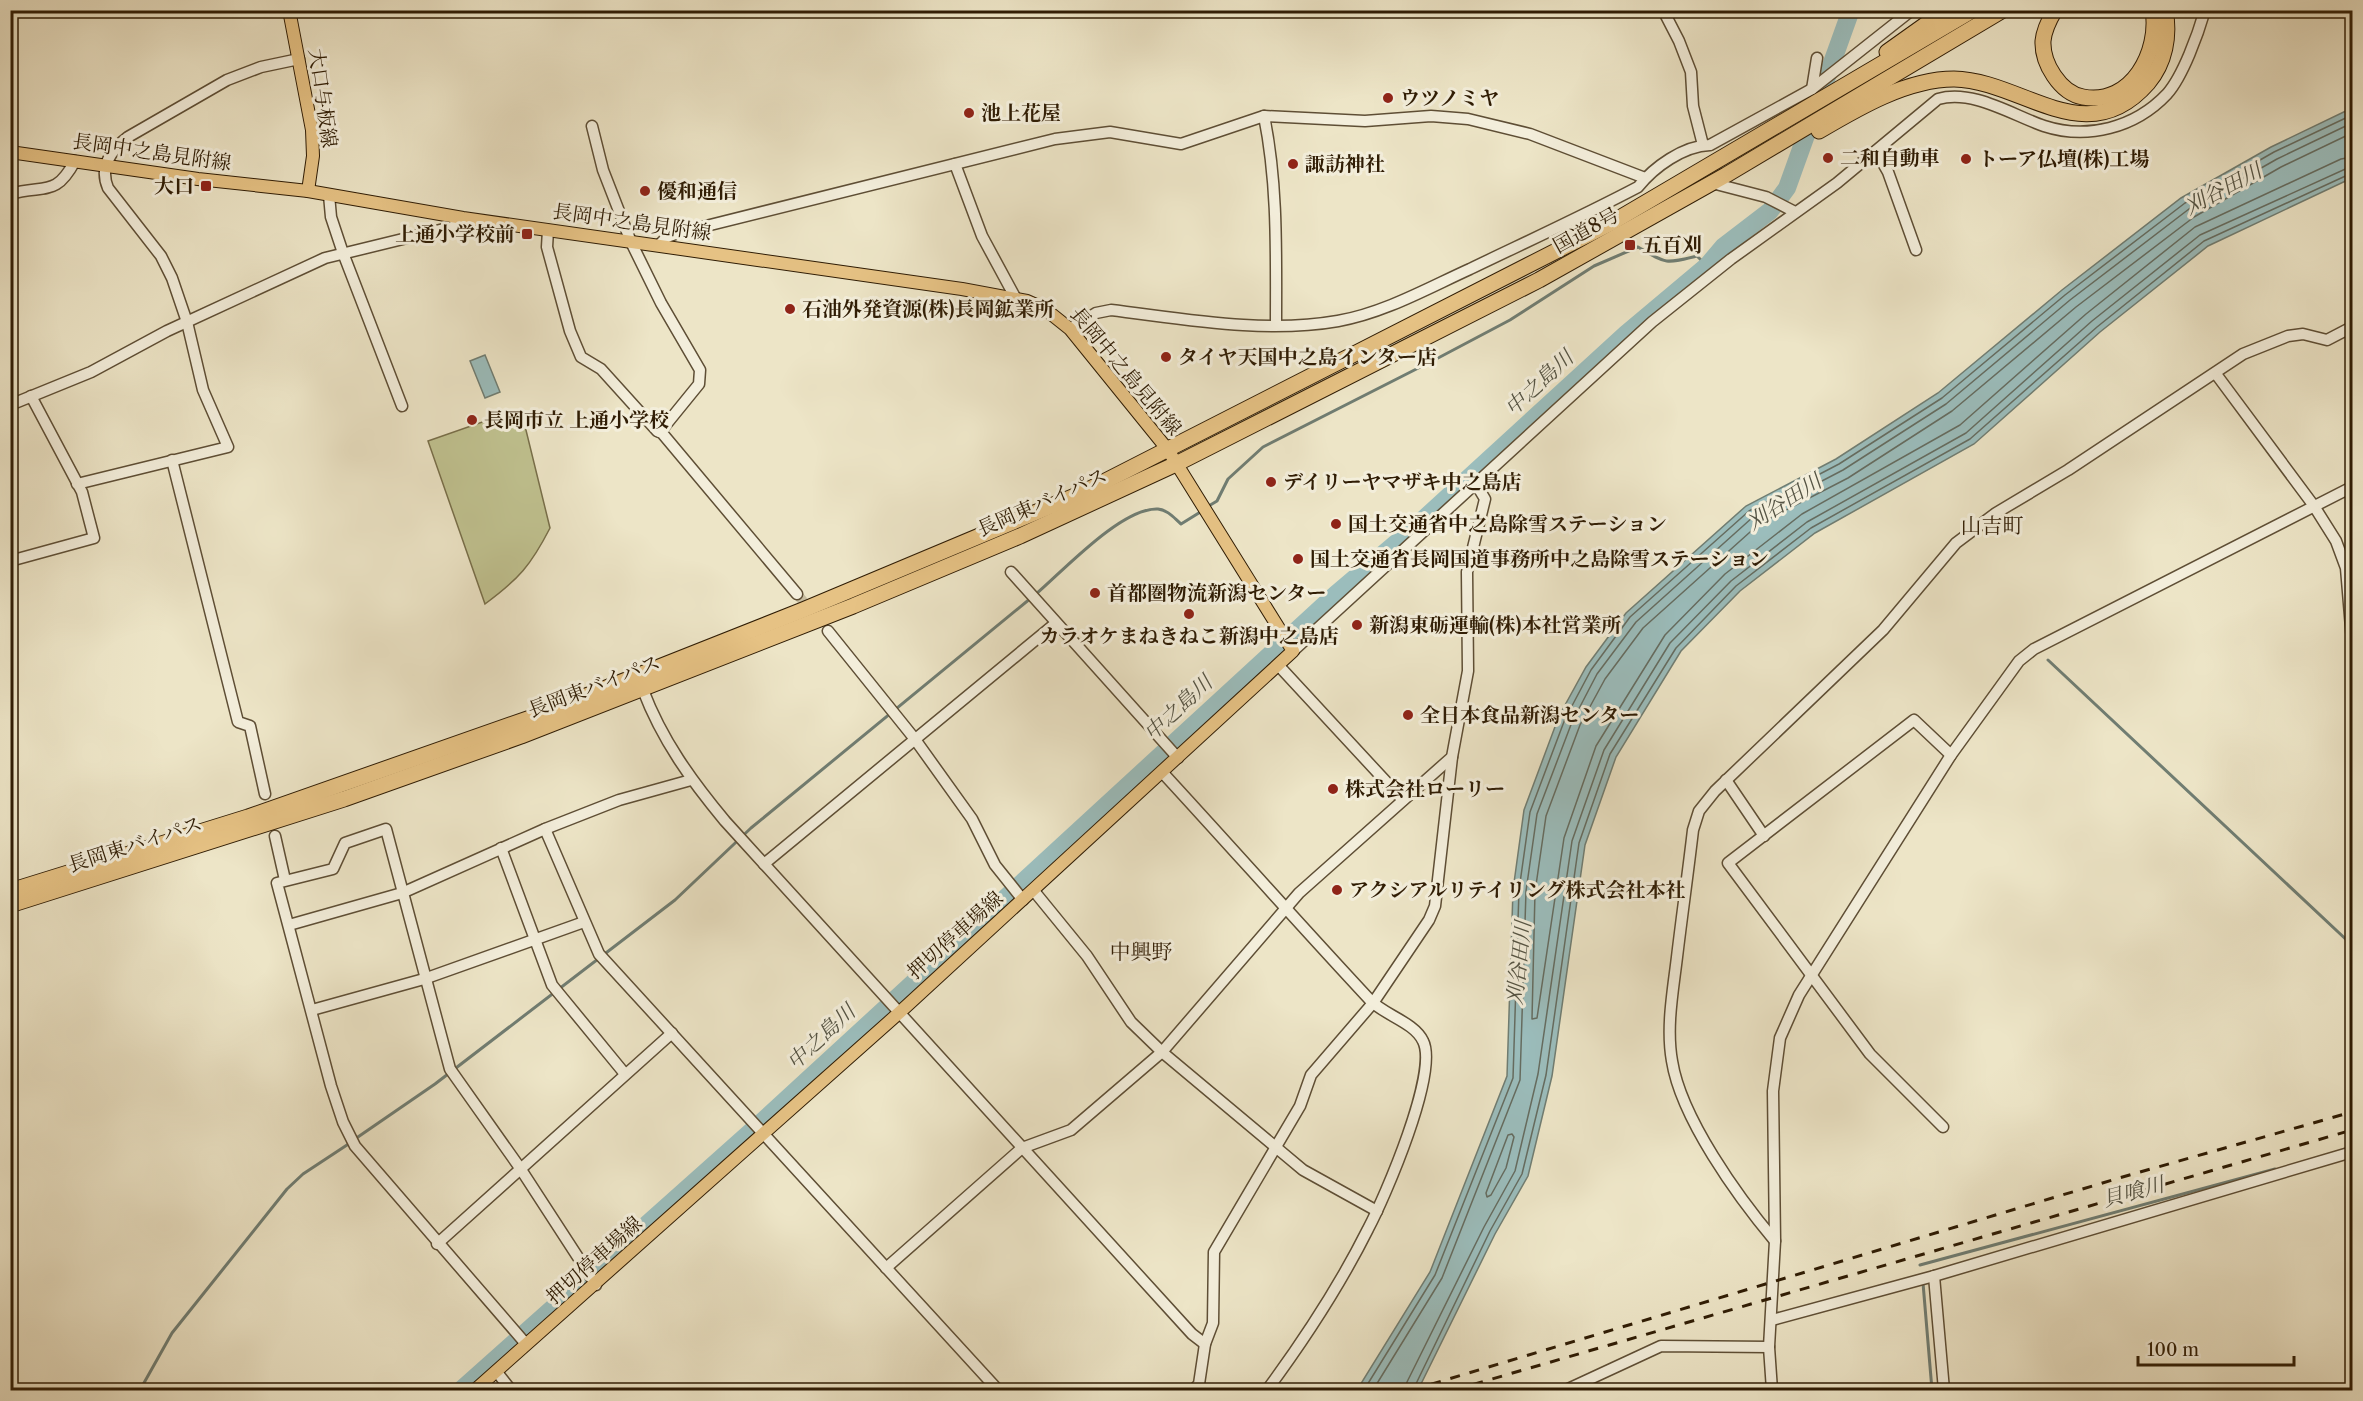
<svg xmlns="http://www.w3.org/2000/svg" width="2363" height="1401" font-family="'Libre Caslon Text','Noto Serif JP',serif">
<rect width="100%" height="100%" fill="#ede5c7"/>
<filter id="stains"><feTurbulence type="fractalNoise" baseFrequency=".00333" numOctaves="4"/><feColorMatrix values="0 0 0 0 .2 0 0 0 0 .09 0 0 0 0 .02 0 0 0 .5 -.17"/></filter>
<radialGradient id="worn" r=".72"><stop offset=".6" stop-color="#630" stop-opacity="0"/><stop offset="1" stop-color="#630" stop-opacity=".3"/></radialGradient>
<path fill="#c0c290" stroke="#786f4a" stroke-width="1.5" d="M508,413L524,422L550,528C531,565 519,579 485,604L428,441Z"/>
<g fill="#9bbdbc" stroke="#707d72" stroke-width="1.5">
<polygon points="2352,108 2352,178 2208,246 2100,332 1974,444 1815,533 1740,591 1681,651 1616,757 1585,845 1552,1076 1528,1176 1495,1234 1418,1390 1357,1390 1430,1272 1507,1076 1513,890 1524,810 1559,716 1586,667 1626,613 1746,506 1836,459 1938,393 2062,290 2181,198 2271,147"/>
<polygon points="485,355 500,392 485,398 470,361"/>
</g>
<g fill="none" stroke-linecap="round" stroke-linejoin="round">
<g stroke="#656c60" stroke-width="1.5">
<polyline points="2352,133 2281,167 2194,217 2076,307 1952,411 1848,478 1759,524 1643,628 1605,679 1580,725 1546,816 1535,892 1532,1019 1537,1018 1564,838 1596,746 1665,635 1725,574 1802,514 1960,425 2086,314 2195,227 2341,159 2352,157"/>
<polygon points="1512,1134 1514,1137 1506,1168 1491,1195 1487,1197 1486,1193 1508,1135"/>
<polyline points="1364,1390 1435,1275 1513,1078 1519,890 1530,812 1565,719 1591,670 1630,617 1749,511 1839,464 1942,398 2065,295 2185,203 2274,152 2352,115"/>
<polyline points="1373,1390 1442,1278 1520,1080 1526,891 1537,814 1572,722 1597,674 1636,622 1753,517 1843,470 1946,404 2070,300 2189,209 2277,159 2352,123"/>
<polyline points="1405,1390 1407,1382 1484,1227 1515,1171 1538,1074 1572,841 1604,750 1670,643 1731,581 1807,522 1966,433 2092,321 2200,235 2352,166"/>
<polyline points="1413,1390 1490,1231 1522,1174 1546,1075 1579,843 1610,754 1676,648 1736,586 1811,528 1970,439 2097,327 2204,241 2352,173"/>
</g>
<g stroke="#707d72" stroke-width="3">
<path d="M1207,507L1217,501L1228,479L1263,447L1440,357L1510,320L1594,266L1638,247C1667,264 1664,264 1697,256L1707,266"/>
<path d="M1036,594C1063,571 1122,507 1158,509C1168,510 1174,518 1181,524L1202,511"/>
<polyline points="2048,660 2352,945"/>
<polyline points="355,1139 435,1084 675,900 751,828 1031,598"/>
<polyline points="1920,1265 2275,1169"/>
<polyline points="1923,1283 1932,1390"/>
<polyline points="140,1390 172,1333 287,1189 303,1174 350,1143"/>
</g>
<polyline stroke="#9bbdbc" stroke-width="18" points="461,1390 764,1120 1336,594 1415,527 1626,334 1707,266 1723,247 1770,211 1787,188 1851,10"/>
<polyline stroke="#c7bda0" stroke-width="10" stroke-dasharray="10 5" stroke-linecap="butt" points="797,594 828,631"/>
<g stroke="#5e4e35" stroke-width="13">
<g id="minor">
<polyline points="1663,10 1679,41 1691,72 1693,106 1703,145"/>
<polyline points="1812,89 1817,58"/>
<polyline points="1264,116 1365,121 1431,116 1468,119 1530,134 1645,178"/>
<polyline points="592,126 603,170 631,242 661,303 700,370 699,384 660,432"/>
<polyline points="1876,151 1888,172 1916,250"/>
<polyline points="955,164 982,236 1015,297"/>
<polyline points="1712,183 1766,197 1795,212"/>
<path d="M10,194C45,184 55,198 75,161"/>
<polyline points="329,195 331,217 343,253 402,406"/>
<polyline points="548,230 547,247 570,331 581,357 601,369 657,431 662,433 797,594"/>
<path d="M659,245L667,237L678,233L1055,139L1110,132L1181,144L1264,116C1278,185 1276,254 1276,325"/>
<path d="M1070,329L1096,313L1111,310C1185,319 1264,334 1338,321C1384,313 1428,288 1470,269C1526,242 1583,216 1638,187C1654,167 1683,146 1710,145L1812,89L1912,10"/>
<polyline points="2216,374 2314,506 2336,541 2346,568 2352,640"/>
<polyline points="10,405 91,372 167,331 325,258 452,227 462,223 463,218"/>
<polyline points="172,460 238,722 250,726 265,794"/>
<path d="M77,484L228,447L203,390L187,322L172,278L161,256L108,188C99,167 111,150 128,137L227,80L261,67L299,59"/>
<polyline points="10,561 94,538 82,492 31,396"/>
<polyline points="1011,572 1178,758"/>
<polyline points="828,631 914,738 972,819 995,865 1023,900"/>
<path d="M1293,651L1652,322L1731,259L1837,183L1938,99C1973,89 2012,115 2044,126C2087,140 2135,128 2167,94C2183,76 2198,34 2205,10"/>
<polyline points="1279,666 1403,800"/>
<path d="M643,690C662,740 691,780 725,821L1192,1334L1205,1344"/>
<path d="M1162,772C1232,848 1300,925 1370,1000C1384,1015 1414,1022 1423,1041C1439,1072 1385,1197 1368,1229C1340,1285 1304,1340 1267,1390"/>
<polyline points="1726,780 1764,836"/>
<polyline points="545,829 599,954 998,1390"/>
<polyline points="275,836 285,880"/>
<polyline points="501,848 552,985 625,1074"/>
<polyline points="764,864 1056,623"/>
<polyline points="1034,891 1087,956 1131,1022 1162,1052 1303,1170 1377,1211"/>
<polyline points="289,925 402,893 545,829 619,800 691,780"/>
<polyline points="312,1010 424,979 584,922"/>
<polyline points="1943,1127 1870,1054 1728,863 1914,720 1951,755"/>
<path d="M1775,1241C1738,1197 1681,1118 1672,1061C1666,1027 1673,991 1677,957C1682,915 1688,873 1693,830L1699,811L1715,791L1883,630L1956,543L1996,513L2068,470L2243,354L2288,336L2303,334L2327,340L2352,327"/>
<polyline points="437,1244 672,1033"/>
<polyline points="886,1268 1022,1148 1071,1130 1162,1052 1299,893 1452,757 1468,671 1467,572 1485,499 1476,484"/>
<polyline points="1934,1276 1944,1390"/>
<polyline points="1772,1320 1934,1276 2352,1152"/>
<polyline points="526,1344 355,1146 343,1122 331,1086 277,883 333,869 345,843 386,829 450,1069 520,1168 596,1285"/>
<polyline points="496,1371 511,1390"/>
<polyline points="1193,1390 1199,1384 1205,1344 1213,1323 1214,1252 1300,1106 1311,1075 1373,1003 1429,920 1435,906 1452,757"/>
<polyline points="1566,1390 1661,1346 1769,1347"/>
<polyline points="1772,1390 1769,1347 1775,1241 1773,1091 1780,1038 1799,995 1951,755 2019,661 2034,649 2352,487"/>
</g>
</g>
<g stroke="#2f1c04" stroke-width="14">
<g id="major">
<polyline points="289,10 312,130 313,156 308,191"/>
<polyline points="10,152 198,179 308,191 463,218 962,289 1027,301 1045,309 1070,329 1168,450 1293,651 900,1012 475,1390"/>
</g>
</g>
<g stroke="#2f1c04" stroke-width="17">
<g id="highway">
<path d="M2055,10C2049,20 2044,30 2043,41C2042,63 2060,93 2083,97C2132,106 2160,51 2153,10"/>
<polyline points="1887,52 1946,10"/>
<path d="M1819,131C1858,108 1907,79 1954,79C2022,80 2086,154 2148,83C2165,63 2170,36 2165,10"/>
<polyline points="10,891 248,817 533,717 803,610 1082,493 1611,223 1973,10"/>
<polyline points="10,905 344,799 521,736 853,606 1020,536 1176,464 1539,280 1726,175 2003,10"/>
</g>
</g>
<use href="#minor" stroke="#f3eedb" stroke-width="10"/>
<use href="#major" stroke="#e6c284" stroke-width="12"/>
<use href="#highway" stroke="#e6c284" stroke-width="15"/>
<g stroke="#2f1c04" stroke-width="3" stroke-dasharray="10 10" stroke-linecap="butt">
<polyline points="1412,1390 2119,1178 2352,1112"/>
<polyline points="1454,1390 2352,1130"/>
</g>
</g>
<g fill="#8f2418" stroke="#f3eedb" stroke-width="2">
<circle cx="1388" cy="98" r="6"/>
<circle cx="969" cy="113" r="6"/>
<circle cx="1828" cy="158" r="6"/>
<circle cx="1966" cy="159" r="6"/>
<circle cx="1293" cy="164" r="6"/>
<rect x="200" y="180" width="12" height="12" rx="3"/>
<circle cx="645" cy="191" r="6"/>
<rect x="521" y="228" width="12" height="12" rx="3"/>
<rect x="1624" y="239" width="12" height="12" rx="3"/>
<circle cx="790" cy="309" r="6"/>
<circle cx="1166" cy="357" r="6"/>
<circle cx="472" cy="420" r="6"/>
<circle cx="1271" cy="482" r="6"/>
<circle cx="1336" cy="524" r="6"/>
<circle cx="1298" cy="559" r="6"/>
<circle cx="1095" cy="593" r="6"/>
<circle cx="1189" cy="614" r="6"/>
<circle cx="1357" cy="625" r="6"/>
<circle cx="1408" cy="715" r="6"/>
<circle cx="1333" cy="789" r="6"/>
<circle cx="1337" cy="890" r="6"/>
</g>
<g text-anchor="middle" stroke-width="6" stroke-linejoin="round" paint-order="stroke">
<g font-size="20" fill="#2f1c04" stroke="#f3eedb">
<text transform="translate(323 98) rotate(82)" y="7">大口与板線</text>
<text transform="translate(152 152) rotate(8)" y="7">長岡中之島見附線</text>
<text transform="translate(632 222) rotate(8)" y="7">長岡中之島見附線</text>
<text transform="translate(1586 230) rotate(-29)" y="7">国道8号</text>
<text transform="translate(1126 371) rotate(50)" y="7">長岡中之島見附線</text>
<text transform="translate(1042 502) rotate(-24)" y="7">長岡東バイパス</text>
<text transform="translate(594 686) rotate(-21)" y="7">長岡東バイパス</text>
<text transform="translate(135 844) rotate(-18)" y="7">長岡東バイパス</text>
<text transform="translate(955 935) rotate(-42)" y="7">押切停車場線</text>
<text transform="translate(594 1260) rotate(-42)" y="7">押切停車場線</text>
</g>
<g font-size="20" font-weight="bold" fill="#2f1c04" stroke="#f3eedb" text-anchor="start">
<text x="1400" y="105">ウツノミヤ</text>
<text x="981" y="120">池上花屋</text>
<text x="1840" y="165">二和自動車</text>
<text x="1978" y="166">トーア仏壇(株)工場</text>
<text x="1305" y="171">諏訪神社</text>
<text x="194" y="193" text-anchor="end">大口</text>
<text x="657" y="198">優和通信</text>
<text x="515" y="241" text-anchor="end">上通小学校前</text>
<text x="1642" y="252">五百刈</text>
<text x="802" y="316">石油外発資源(株)長岡鉱業所</text>
<text x="1178" y="364">タイヤ天国中之島インター店</text>
<text x="484" y="427">長岡市立 上通小学校</text>
<text x="1283" y="489">デイリーヤマザキ中之島店</text>
<text x="1348" y="531">国土交通省中之島除雪ステーション</text>
<text x="1310" y="566">国土交通省長岡国道事務所中之島除雪ステーション</text>
<text x="1107" y="600">首都圏物流新潟センター</text>
<text x="1369" y="632">新潟東砺運輸(株)本社営業所</text>
<text x="1189" y="643" text-anchor="middle">カラオケまねきねこ新潟中之島店</text>
<text x="1420" y="722">全日本食品新潟センター</text>
<text x="1345" y="796">株式会社ローリー</text>
<text x="1349" y="897">アクシアルリテイリング株式会社本社</text>
</g>
<g font-size="21" font-style="italic" fill="#555444" stroke="#f3eedb">
<text transform="translate(2223 189) rotate(-28)" y="7">刈谷田川</text>
<text transform="translate(1539 383) rotate(-43)" y="7">中之島川</text>
<text transform="translate(1784 502) rotate(-33)" y="7">刈谷田川</text>
<text transform="translate(1178 708) rotate(-43)" y="7">中之島川</text>
<text transform="translate(1519 963) rotate(-84)" y="7">刈谷田川</text>
<text transform="translate(821 1037) rotate(-43)" y="7">中之島川</text>
<text transform="translate(2133 1192) rotate(-15)" y="7">貝喰川</text>
</g>
<g font-size="21" fill="#2f1c04" stroke="#f3eedb">
<text x="1992" y="533">山吉町</text>
<text x="1141" y="959">中興野</text>
</g>
</g>
<rect width="2363" height="1401" fill="none" stroke="#ede5c7" stroke-width="36"/>
<rect x="12" y="12" width="2339" height="1377" fill="none" stroke="#2f1c04" stroke-width="3"/>
<rect x="18" y="18" width="2327" height="1365" fill="none" stroke="#2f1c04" stroke-width="1.5"/>
<path d="M2138 1356v9h156v-9" fill="none" stroke="#2f1c04" stroke-width="3"/>
<text x="2147" y="1356" font-size="18" fill="#2f1c04" stroke="#f3eedb" stroke-width="4.5" paint-order="stroke">100 m</text>
<rect width="100%" height="100%" filter="url(#stains)"/>
<rect width="100%" height="100%" fill="url(#worn)"/>
</svg>
